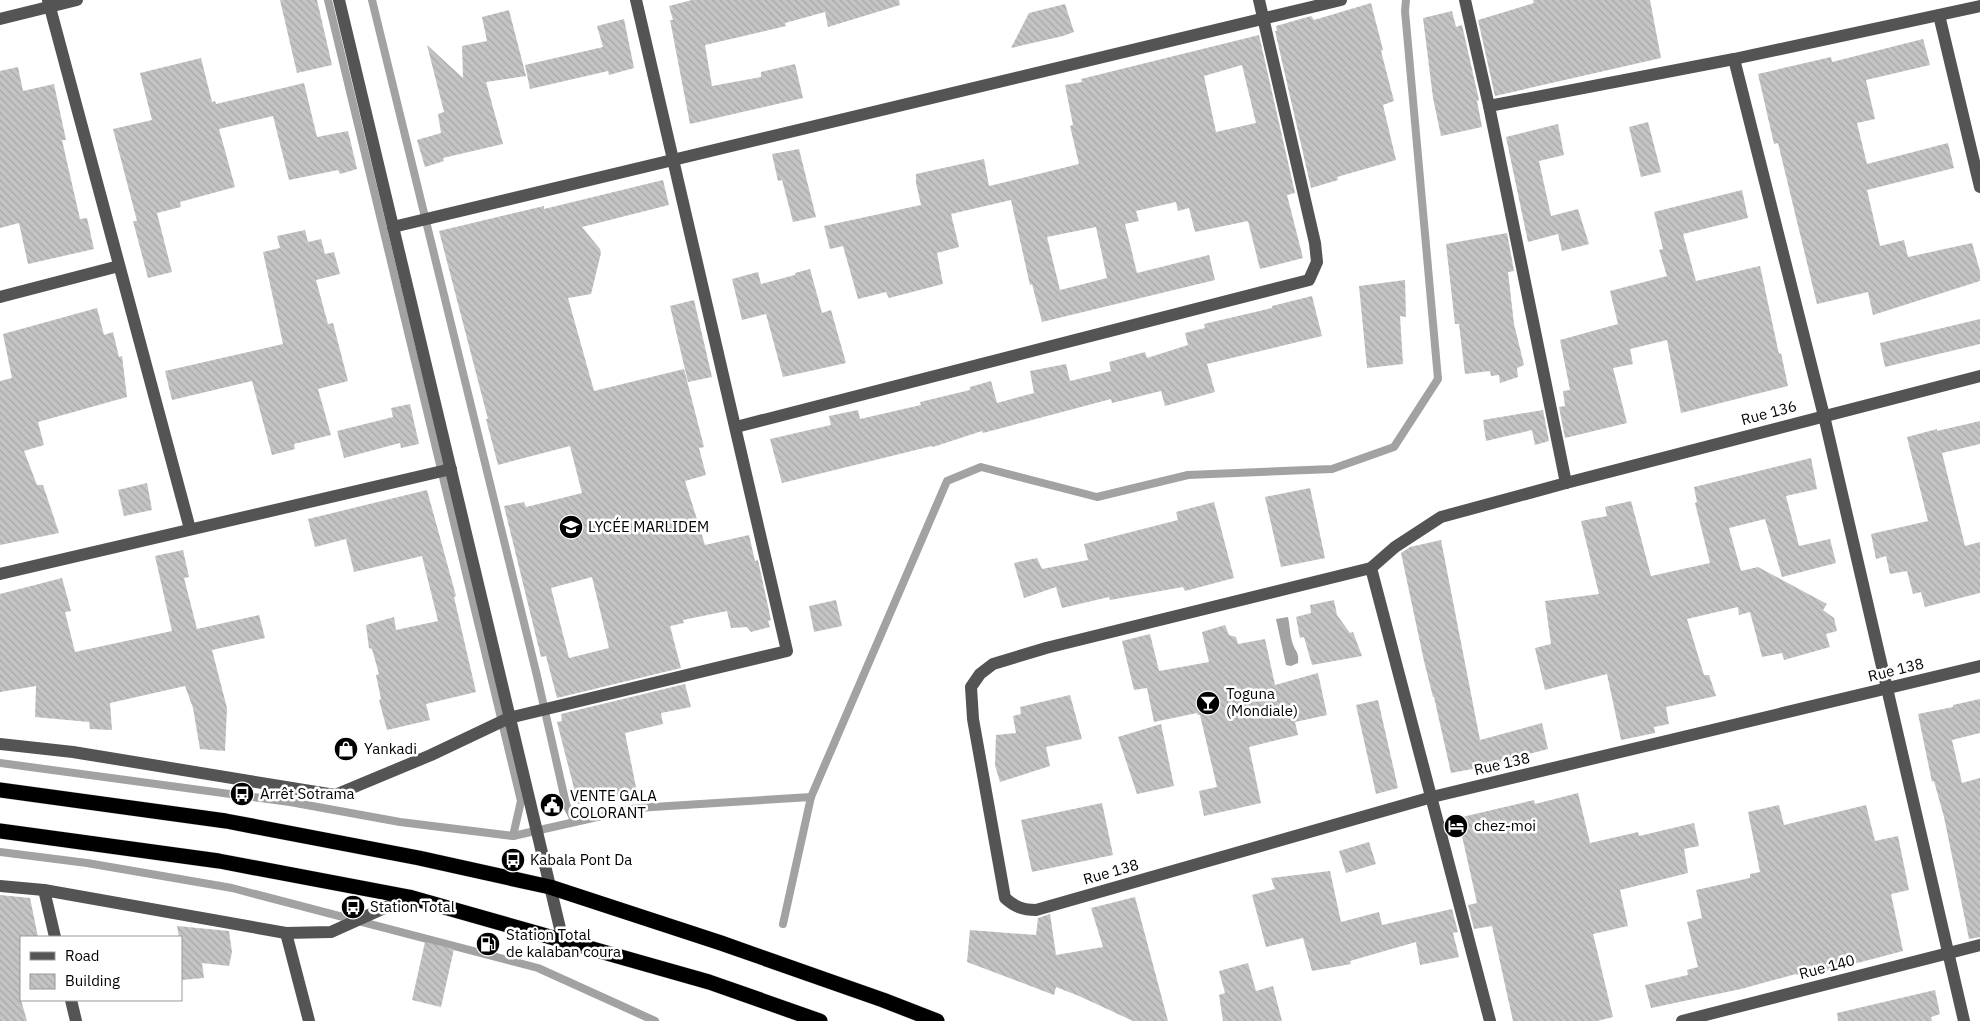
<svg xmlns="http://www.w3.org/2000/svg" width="1980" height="1021" font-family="'IBM Plex Sans',sans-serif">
<defs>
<pattern id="building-back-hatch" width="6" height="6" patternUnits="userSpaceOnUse" patternTransform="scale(1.25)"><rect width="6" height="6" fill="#c4c4c4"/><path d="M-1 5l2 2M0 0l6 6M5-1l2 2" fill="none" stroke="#a7a7a7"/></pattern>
</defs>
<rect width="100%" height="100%" fill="#fff"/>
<path fill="#a2a2a2" d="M1288,617C1290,626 1290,638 1294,647C1297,653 1299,654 1298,663L1291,666L1286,665L1276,619Z"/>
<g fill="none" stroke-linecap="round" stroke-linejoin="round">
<g stroke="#a2a2a2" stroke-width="8">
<polyline points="328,0 521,801 513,836"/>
<polyline points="372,0 537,676 566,804 575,822"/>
<polyline points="0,763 290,802 400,822 513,836 637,808 811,797"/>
<polyline points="0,852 87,863 232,888 538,968 655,1021"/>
<polyline points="783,924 811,797 947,481 981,467 1097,497 1188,475 1332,469 1394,447 1438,379 1405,11 1406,0"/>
</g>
</g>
<g fill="url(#building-back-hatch)" fill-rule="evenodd">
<polygon points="280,0 317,0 332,65 297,73"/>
<polygon points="692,0 899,0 900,5 828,27 825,12 785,23 786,26 705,45 712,86 761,77 761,72 795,64 803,98 690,124 670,20 673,20 669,6"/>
<polygon points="1533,0 1650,0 1661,58 1495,96 1478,20 1534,3"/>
<polygon points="1371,3 1383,50 1381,51 1394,101 1383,105 1396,160 1337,177 1338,180 1311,188 1275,31 1277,31 1276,26 1311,16 1314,20"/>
<polygon points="1065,4 1074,32 1063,36 1011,48 1029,13"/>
<polygon points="509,10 526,76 486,82 503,144 443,158 444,161 425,167 417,140 441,133 438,114 444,112 427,45 463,78 462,46 487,41 482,17"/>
<polygon points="1452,11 1456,27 1462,25 1479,100 1477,101 1482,127 1441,136 1433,98 1423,18"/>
<polygon points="624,19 634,68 609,75 608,71 530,89 525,65 603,47 597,26"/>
<path d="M1259,35L1295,193L1287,195L1303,258L1260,269L1248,221L1195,232L1189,208L1178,211L1176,202L1136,211L1139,221L1125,224L1137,273L1209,255L1215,280L1042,322L1032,284L1030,285L1011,200L951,214L959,247L937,253L943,284L889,298L886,292L858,299L843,246L830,249L824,226L921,205L916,183V174L984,159L989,186L1079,164L1070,126L1073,125L1065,85L1082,82L1081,79ZM1242,65L1256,123L1216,132L1204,76ZM1096,227L1107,278L1060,290L1047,237Z"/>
<polygon points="1923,39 1930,65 1866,80 1875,119 1857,123 1867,164 1948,143 1954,168 1867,190 1880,246 1904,240 1908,257 1972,243 1980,271 1980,281 1873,315 1868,292 1817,304 1778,143 1774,144 1758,74 1831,57 1832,62"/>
<polygon points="201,58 212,102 215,101 216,104 304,83 317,137 348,131 357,169 340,174 338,170 289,180 273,116 219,129 235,187 180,202 181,207 157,213 172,272 148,278 133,221 137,221 113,129 152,120 140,73"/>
<polygon points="18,67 23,91 54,84 66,140 62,140 80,219 87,218 94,249 28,264 19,223 0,228 0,71"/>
<polygon points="1648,122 1661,172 1641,177 1629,127"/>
<polygon points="1558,124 1564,155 1539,161 1551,216 1578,209 1589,244 1562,251 1558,234 1528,242 1506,137"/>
<polygon points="799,149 816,217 793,222 782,180 778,181 772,154"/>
<path d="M663,180L669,205L582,227L600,249L601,253L591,294L568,298L594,391L684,369L704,447L699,448L706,475L685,481L705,545L749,535L755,561L758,560L771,620L768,621L770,627L751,632L747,627L731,628L727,611L683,620L684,623L670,626L681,668L557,698L546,656L541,657L504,506L524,502L526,507L582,493L570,446L498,465L486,419H488L439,231L544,206V209ZM592,577L609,648L569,658L551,588Z"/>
<polygon points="1742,190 1748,218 1683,234 1696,281 1760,266 1779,354 1781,353 1788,386 1681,413 1667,340 1630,349 1633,364 1613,368 1627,423 1565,438 1559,407 1565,406 1563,391 1570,390 1560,340 1618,324 1610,291 1667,276 1659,250 1663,249 1654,212"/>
<polygon points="305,230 308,242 321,239 325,254 334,252 340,274 316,280 328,324 333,323 348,381 318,389 331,435 294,444 295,449 272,455 252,381 172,400 165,371 283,344 263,252 280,248 277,236"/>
<polygon points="1507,233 1514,271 1508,272 1514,324 1524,365 1517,368 1518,377 1500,383 1499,375 1491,376 1490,371 1465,374 1459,324 1455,324 1446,244"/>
<polygon points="810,269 822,313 831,310 846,363 783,377 766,314 742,320 732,279 758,272 761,284 795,275 795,273"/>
<polygon points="1405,280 1406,317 1400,316 1403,364 1367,368 1359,286"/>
<polygon points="1312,296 1322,336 1207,364 1215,392 1165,406 1161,391 1112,403 1111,399 983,433 982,431 933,447 932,446 782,483 770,439 831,425 829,416 858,410 860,419 921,405 920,402 970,390 970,387 991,381 997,403 1034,393 1030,371 1066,364 1070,381 1111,371 1109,362 1145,352 1147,358 1188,345 1185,333 1205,328 1204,324 1272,308 1272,306"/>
<polygon points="694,300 712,377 688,382 670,306"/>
<polygon points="97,308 104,335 113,332 119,357 122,356 127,397 38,422 44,445 24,451 37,485 43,485 59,533 0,545 0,381 12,378 3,334"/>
<polygon points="1980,319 1980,344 1885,367 1880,343"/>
<polygon points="410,404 419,444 401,448 400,443 344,458 337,431 393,417 391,408"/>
<polygon points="1543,410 1549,441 1535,445 1532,430 1486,441 1483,420"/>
<polygon points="1980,421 1980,444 1942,453 1965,546 1980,542 1980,593 1925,607 1921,592 1913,594 1907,571 1890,574 1886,556 1876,559 1871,534 1928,521 1907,437 1937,429 1937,431"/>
<polygon points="1811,458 1817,489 1786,496 1799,546 1830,539 1836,563 1782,577 1765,519 1729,528 1741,571 1758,567 1827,604 1823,610 1834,618 1837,631 1826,634 1830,647 1784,660 1782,653 1762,657 1750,612 1739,615 1738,607 1687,619 1704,675 1709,675 1716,696 1666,707 1669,724 1654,727 1655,733 1621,740 1607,674 1545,690 1535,648 1551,644 1545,601 1599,594 1581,521 1607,516 1605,507 1631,501 1651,576 1710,563 1695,503 1697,502 1694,487"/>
<polygon points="147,483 152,510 124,516 118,490"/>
<polygon points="1310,488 1325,558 1281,567 1265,497"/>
<polygon points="427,490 456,596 454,597 476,692 426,704 430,720 387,730 379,700 381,699 376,675 379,674 372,649 369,648 366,625 394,617 396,630 438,621 422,556 354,572 346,539 315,547 308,519"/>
<polygon points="1214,502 1234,578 1185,591 1183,587 1110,600 1109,597 1062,608 1056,587 1024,598 1014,563 1037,558 1042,569 1088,560 1084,544 1178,520 1176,512"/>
<polygon points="1441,540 1480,740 1542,723 1548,749 1514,758 1514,761 1451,773 1434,697 1433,697 1424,661 1401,553 1410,547"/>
<polygon points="183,550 189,577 184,578 197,629 259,615 265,638 212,650 227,708 225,751 200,749 193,708 185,686 110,703 112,730 90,729 89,722 35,717 36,686 0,692 0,594 62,578 71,611 65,612 75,652 172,631 155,556"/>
<polygon points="836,600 842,626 814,632 809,606"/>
<polygon points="1334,600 1337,615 1350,633 1353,632 1362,656 1312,665 1304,637 1300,638 1296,617 1311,613 1310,605"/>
<polygon points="1225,625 1229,635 1236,637 1238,644 1265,639 1275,685 1318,673 1327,715 1295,722 1298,735 1249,747 1261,803 1204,816 1199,791 1217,787 1200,715 1198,715 1197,713 1154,722 1147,688 1134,690 1122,641 1150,634 1159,671 1209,662 1202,632"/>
<polygon points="685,684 691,707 661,713 663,724 625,733 637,792 578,804 557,722 562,721 561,714"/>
<polygon points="1070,695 1082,739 1046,747 1050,766 1000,782 995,765 996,735 1016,733 1013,716 1021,714 1020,707"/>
<polygon points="1980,699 1980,733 1952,740 1962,783 1980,778 1980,937 1969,939 1944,817 1934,781 1932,782 1918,714 1953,707 1953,705"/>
<polygon points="1378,700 1398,788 1376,794 1356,705"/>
<polygon points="1161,724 1174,786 1137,794 1118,737"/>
<polygon points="1578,793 1590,843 1638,832 1639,836 1694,823 1699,846 1684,849 1688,873 1620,890 1628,926 1593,934 1613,1017 1597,1021 1513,1021 1492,926 1474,929 1468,905 1477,903 1458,818 1534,800 1535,804"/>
<polygon points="1102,803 1113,855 1032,872 1021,820"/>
<polygon points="1779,805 1784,825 1866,805 1875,841 1898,836 1909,890 1891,894 1903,951 1823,972 1822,969 1796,975 1796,974 1741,989 1651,1008 1645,985 1688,975 1687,970 1698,967 1687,922 1702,918 1696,890 1750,878 1750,874 1760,872 1748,812"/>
<polygon points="1369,842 1376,864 1346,873 1339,851"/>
<polygon points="1330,871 1341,922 1379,912 1382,925 1452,909 1458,932 1453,933 1459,957 1420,965 1416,942 1350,961 1351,964 1312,971 1303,938 1266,947 1252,895 1275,889 1271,878"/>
<polygon points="0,895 30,898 38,937 21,937 21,1000 27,1021 0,1021"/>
<polygon points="1135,897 1168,1021 1133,1021 1079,996 1056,987 1054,995 967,962 970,930 1036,935 1038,918 1050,914 1056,955 1103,947 1091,908"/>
<polygon points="177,926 229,931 232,952 229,966 202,963 204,978 181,980 181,937 179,937"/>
<polygon points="425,942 454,949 441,1007 412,1000"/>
<polygon points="1248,963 1256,991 1273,986 1282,1021 1223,1021 1219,995 1225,993 1219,971"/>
<polygon points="1935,990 1940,1014 1931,1017 1932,1021 1838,1021 1837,1013"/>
</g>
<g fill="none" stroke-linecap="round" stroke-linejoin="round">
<g stroke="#dbdbdb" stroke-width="16">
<g id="highway">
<polyline points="0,790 226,821 419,858 550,887 721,943 883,1000 937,1021"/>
<polyline points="0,831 219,861 409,897 709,982 820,1021"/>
</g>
</g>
<g stroke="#545454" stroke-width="12">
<polyline points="48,0 190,529"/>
<polyline points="339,0 563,941"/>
<polyline points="1465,0 1489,106 1566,483"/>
<polyline points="1939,15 1980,187"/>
<polyline points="0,19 77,0"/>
<polyline points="1734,59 1824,416 1964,1021"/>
<polyline points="1489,106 1734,59 1980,6"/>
<polyline points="393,227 1341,0"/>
<polyline points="0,297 119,266"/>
<path d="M1980,376L1566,483L1441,517L1395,547L1371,568L1046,648L993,664L980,674L971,687L973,719L1005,898C1015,907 1023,910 1036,910L1432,797L1980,666"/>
<polyline points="736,427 1309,280 1317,262 1315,243 1259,0"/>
<polyline points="1371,568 1490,1021"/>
<polyline points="0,574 451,469"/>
<polyline points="0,744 73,752 335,795 431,755 509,718 787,651 636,0"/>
<polyline points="0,886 44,890 286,933 331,932 409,897"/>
<polyline points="44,890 55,937"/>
<polyline points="286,933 309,1021"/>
<polyline points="71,1000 76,1021"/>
<polyline points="1682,1021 1980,945"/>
</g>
<use href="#highway" stroke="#000" stroke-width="15"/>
</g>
<defs>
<g id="school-disc" transform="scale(1.25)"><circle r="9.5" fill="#000" stroke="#fff"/><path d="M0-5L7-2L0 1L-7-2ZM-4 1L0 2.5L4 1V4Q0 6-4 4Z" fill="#fff"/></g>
<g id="bar-disc" transform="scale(1.25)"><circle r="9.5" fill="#000" stroke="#fff"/><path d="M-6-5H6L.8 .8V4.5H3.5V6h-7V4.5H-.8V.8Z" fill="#fff"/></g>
<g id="shop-disc" transform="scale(1.25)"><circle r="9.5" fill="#000" stroke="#fff"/><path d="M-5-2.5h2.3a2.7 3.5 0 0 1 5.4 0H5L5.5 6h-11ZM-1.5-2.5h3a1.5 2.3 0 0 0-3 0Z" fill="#fff"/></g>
<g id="bus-disc" transform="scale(1.25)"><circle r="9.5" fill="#000" stroke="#fff"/><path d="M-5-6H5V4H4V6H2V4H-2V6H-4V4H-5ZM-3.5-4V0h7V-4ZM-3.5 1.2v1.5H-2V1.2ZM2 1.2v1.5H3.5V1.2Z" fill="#fff"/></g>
<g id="civic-disc" transform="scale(1.25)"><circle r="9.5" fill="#000" stroke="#fff"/><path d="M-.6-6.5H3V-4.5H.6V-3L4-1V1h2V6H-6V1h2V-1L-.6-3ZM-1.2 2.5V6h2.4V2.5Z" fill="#fff"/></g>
<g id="hotel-disc" transform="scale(1.25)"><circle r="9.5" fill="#000" stroke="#fff"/><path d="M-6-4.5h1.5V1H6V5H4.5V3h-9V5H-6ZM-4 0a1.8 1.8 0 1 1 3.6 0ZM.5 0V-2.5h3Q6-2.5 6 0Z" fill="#fff"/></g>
<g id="fuel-disc" transform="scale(1.25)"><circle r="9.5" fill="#000" stroke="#fff"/><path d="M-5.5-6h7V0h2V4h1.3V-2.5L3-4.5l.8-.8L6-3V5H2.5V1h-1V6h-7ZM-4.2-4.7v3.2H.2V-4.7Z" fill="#fff"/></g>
</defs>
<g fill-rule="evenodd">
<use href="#school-disc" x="571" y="527"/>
<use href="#bar-disc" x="1208" y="703"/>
<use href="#shop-disc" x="346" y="749"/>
<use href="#bus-disc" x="242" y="794"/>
<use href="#civic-disc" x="552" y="805"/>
<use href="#hotel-disc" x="1456" y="826"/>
<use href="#bus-disc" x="513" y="860"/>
<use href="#bus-disc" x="353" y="907"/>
<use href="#fuel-disc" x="488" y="944"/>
</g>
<g text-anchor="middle" stroke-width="5" stroke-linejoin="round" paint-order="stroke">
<g font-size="15" fill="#000" stroke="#fff">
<text transform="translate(1769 413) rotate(-15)" y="5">Rue 136</text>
<text transform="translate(1896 670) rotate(-14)" y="5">Rue 138</text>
<text transform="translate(1502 764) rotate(-13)" y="5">Rue 138</text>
<text transform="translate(1111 872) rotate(-16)" y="5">Rue 138</text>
<text transform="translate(1827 967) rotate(-15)" y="5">Rue 140</text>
</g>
<g font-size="15" fill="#000" stroke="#fff" text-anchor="start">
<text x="588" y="532">LYCÉE MARLIDEM</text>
<text x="1226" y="699">Toguna<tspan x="1226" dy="17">(Mondiale)</tspan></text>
<text x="364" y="754">Yankadi</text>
<text x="260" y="799">Arrêt Sotrama</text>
<text x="570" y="801">VENTE GALA<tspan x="570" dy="17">COLORANT</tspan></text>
<text x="1474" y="831">chez-moi</text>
<text x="530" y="865">Kabala Pont Da</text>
<text x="370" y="912">Station Total</text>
<text x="506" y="940">Station Total<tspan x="506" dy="17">de kalaban coura</tspan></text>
</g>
</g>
<rect x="20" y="936" width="162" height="65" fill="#ffffff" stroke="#999999"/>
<rect x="30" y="952" width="25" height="8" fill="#545454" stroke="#999999"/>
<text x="65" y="961" font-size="15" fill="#000000">Road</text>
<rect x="30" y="974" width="25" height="15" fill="url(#building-back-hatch)" stroke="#999999"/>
<text x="65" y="986" font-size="15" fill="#000000">Building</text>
</svg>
